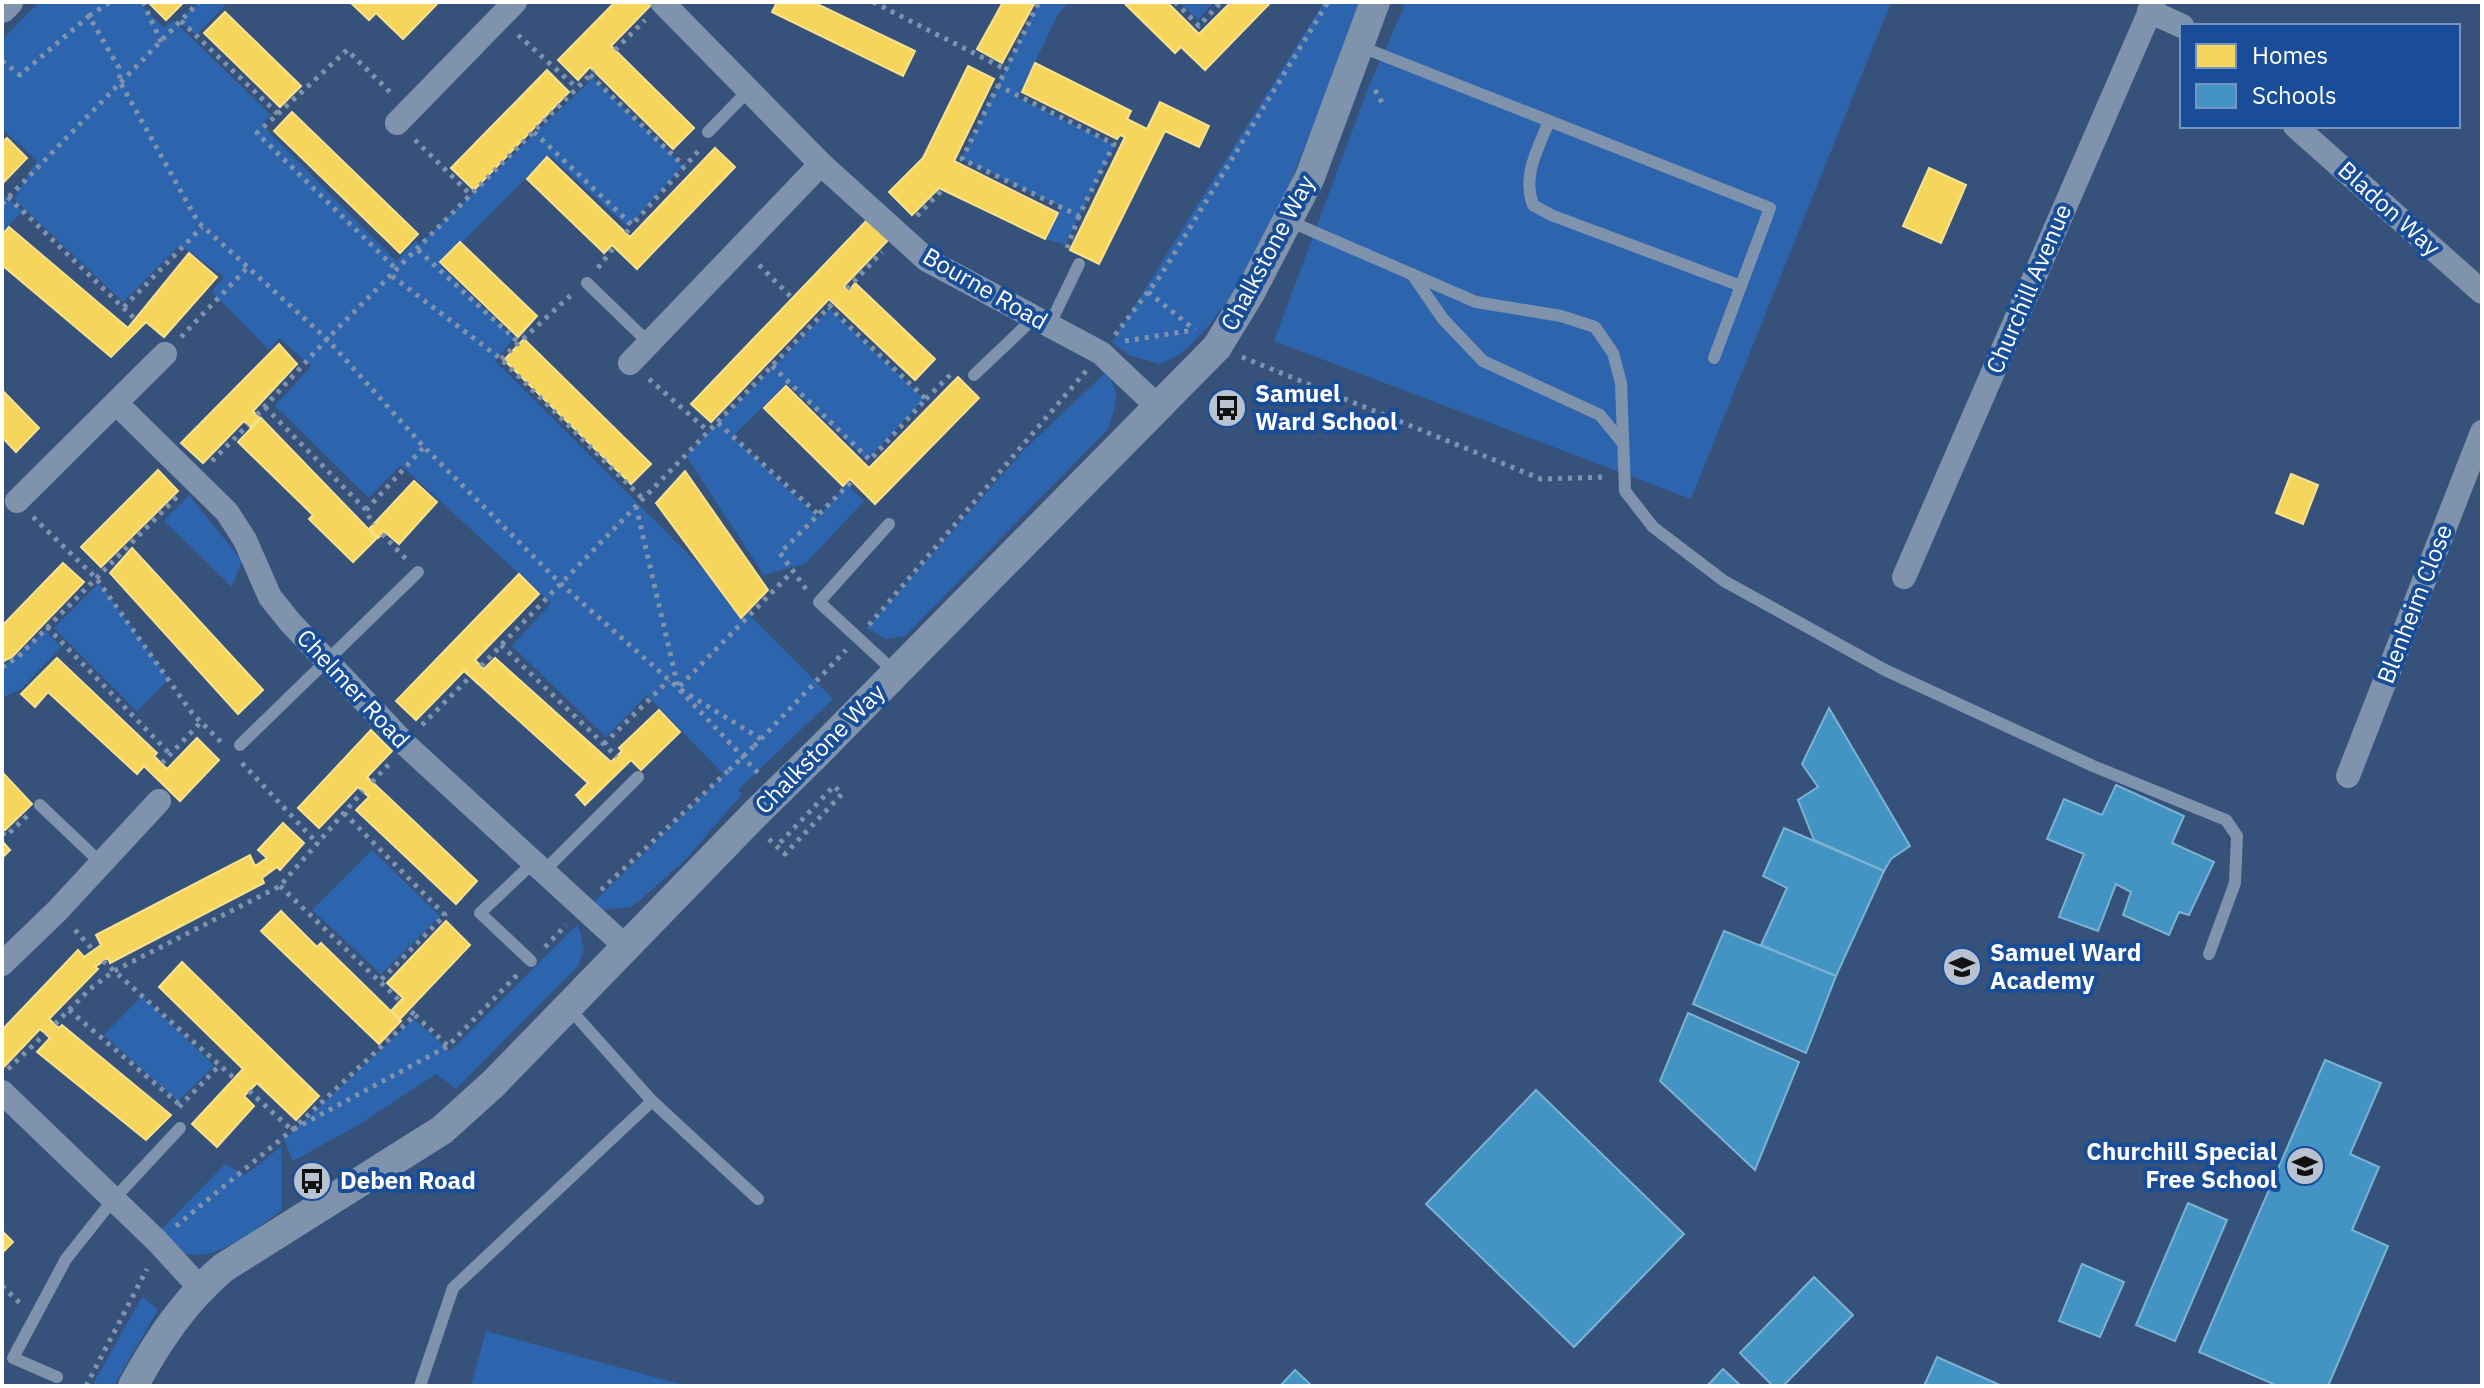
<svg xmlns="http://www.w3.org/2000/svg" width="2484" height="1388" font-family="'IBM Plex Sans',sans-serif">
<rect width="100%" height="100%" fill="#36527b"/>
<g fill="#2d64ae">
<polygon points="39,2 137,2 164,27 174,21 271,115 262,125 396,261 416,241 420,244 593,78 683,166 628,227 549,155 440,265 514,338 495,361 833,699 738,790 742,794 686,859 646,895 631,907 603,910 593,903 724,775 647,695 606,737 512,646 551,603 401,465 369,498 275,406 311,366 279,338 269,350 212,292 224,277 180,245 123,302 14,199 37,160 2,129 2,40"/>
<polygon points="199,2 228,2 196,35 179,21"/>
<polygon points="1039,2 1069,2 1058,14 1018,98 1115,145 1065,245 1046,239 1061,207 961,159"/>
<polygon points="1179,2 1214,2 1198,20"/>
<path d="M1324,2H1360C1320,103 1267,277 1186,349C1179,356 1168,360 1159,364L1129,355L1112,342Z"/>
<polygon points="1406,2 1891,2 1691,499 1274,341 1369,86"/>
<polygon points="4,195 23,211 2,232 2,197"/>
<polygon points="830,309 924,399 867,460 787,383 732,437 818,517 847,485 864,501 806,563 764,575 686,456"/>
<path d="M1105,373C1123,392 1115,406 1108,429L905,636L886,639L867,628L1024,450Z"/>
<polygon points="189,495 242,561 232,587 164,521"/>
<polygon points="99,583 169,679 137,711 54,628"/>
<polygon points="45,630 61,647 22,688 2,698 2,667"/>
<polygon points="372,850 440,916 381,974 312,910"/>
<polygon points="578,924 584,950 578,966 456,1089 436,1074 360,1124 293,1161 284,1140 414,1019 450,1051"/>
<polygon points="142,996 214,1066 178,1101 104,1035"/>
<path d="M281,1147L282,1210C249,1233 220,1262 179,1253L162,1229L225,1164L245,1175Z"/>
<polygon points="142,1297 158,1309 114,1386 92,1386"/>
<polygon points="486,1331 687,1386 471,1386"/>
</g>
<g fill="#f6d55c" stroke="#f9e28d" stroke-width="2">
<polygon points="148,2 184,2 166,20"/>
<polygon points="350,2 439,2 403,39 376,13 369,20"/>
<polygon points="615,2 652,4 611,46 694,128 673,149 590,67 578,80 558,60"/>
<polygon points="777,2 813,2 915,51 903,76 772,12"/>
<polygon points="1003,2 1035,2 1002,63 977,49"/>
<polygon points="1123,2 1167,2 1199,34 1231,2 1271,2 1205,70 1181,47 1175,53"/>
<polygon points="225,12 301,86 280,107 204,33"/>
<polygon points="1035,63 1131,111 1127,119 1147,129 1160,102 1209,126 1199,147 1165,131 1099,264 1070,250 1125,137 1120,135 1117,139 1022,92"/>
<polygon points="968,66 994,79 954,161 1058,213 1045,239 939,188 912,215 889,192 923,158"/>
<polygon points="547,70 569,92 474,190 451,168"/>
<polygon points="292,112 418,234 400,253 274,131"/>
<polygon points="7,138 27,158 2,184 2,143"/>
<polygon points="715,148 735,167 637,269 612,245 604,253 527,179 547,157 630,237"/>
<polygon points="1929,168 1966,185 1941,243 1903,226"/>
<polygon points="871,216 892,236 844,286 849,291 855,283 935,359 915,380 829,299 711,422 691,404"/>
<polygon points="9,227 128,328 189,253 217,277 164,337 146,322 111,357 2,265 2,235"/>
<polygon points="460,242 537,316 518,337 440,262"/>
<polygon points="524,339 651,464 631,484 504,360"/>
<polygon points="279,344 297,364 253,411 260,418 251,428 244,421 203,463 181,443"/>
<polygon points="958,377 979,398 875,504 850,479 843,486 764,408 786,386 869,468"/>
<polygon points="2,390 39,428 16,452 2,437"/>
<polygon points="261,418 377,538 353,562 309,519 313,515 238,442"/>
<polygon points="158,470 178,491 101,567 81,547"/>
<polygon points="685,471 768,590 741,618 656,503"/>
<polygon points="2291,474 2318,485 2303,524 2276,513"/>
<polygon points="414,481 437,502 399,544 385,532 378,538 369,529"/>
<polygon points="132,548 263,690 238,714 110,573"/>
<polygon points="63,563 84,582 12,657 2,662 2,626"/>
<polygon points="519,574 539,594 475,660 484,669 495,658 611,762 622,751 619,748 659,710 680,732 641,770 631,760 585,805 576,795 588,783 464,671 416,720 396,701"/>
<polygon points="57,658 157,753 154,756 167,769 197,738 219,760 180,801 144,766 137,774 48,692 35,707 21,694"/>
<polygon points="371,730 392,751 367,777 477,881 456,904 356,810 369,797 358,787 319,828 298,808"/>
<polygon points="2,772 32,804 5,830 2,829"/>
<polygon points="283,823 304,843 280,870 277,867 262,878 264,883 110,963 108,958 95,967 98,969 49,1019 59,1028 62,1025 171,1115 146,1140 37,1052 50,1038 40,1029 2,1069 2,1030 78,950 84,957 101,945 96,935 250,855 255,866 267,858 258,850"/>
<polygon points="2,841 10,850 2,858"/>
<polygon points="281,911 317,947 321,943 401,1021 379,1044 261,931"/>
<polygon points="446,921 470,945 400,1019 391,1011 403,998 387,983"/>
<polygon points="182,962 319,1096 296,1120 257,1083 244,1096 254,1106 217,1147 192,1124 243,1069 159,987"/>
<polygon points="2,1231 13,1242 2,1253"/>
</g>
<g fill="#4393c3" stroke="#7bb3d5" stroke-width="2">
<polygon points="1829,708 1910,846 1891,859 1884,871 1814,840 1798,800 1818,787 1802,764"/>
<polygon points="2116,785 2184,816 2172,843 2214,862 2189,915 2179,912 2169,935 2123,915 2131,892 2116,884 2098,931 2059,917 2084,854 2047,839 2064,799 2102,815"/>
<polygon points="1784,828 1884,871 1836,976 1761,945 1787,888 1763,876"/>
<polygon points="1724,931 1836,976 1806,1053 1693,1004"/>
<polygon points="1688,1013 1799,1062 1755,1170 1660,1081"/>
<polygon points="2325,1060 2381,1083 2350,1154 2379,1167 2352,1230 2388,1246 2328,1386 2278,1386 2199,1352"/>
<polygon points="1536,1090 1684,1234 1574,1347 1426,1204"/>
<polygon points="2188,1203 2227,1220 2175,1341 2136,1325"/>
<polygon points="2082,1264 2124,1282 2100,1337 2059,1321"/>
<polygon points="1814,1277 1853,1315 1783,1386 1773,1386 1740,1353"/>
<polygon points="1937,1357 2002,1386 1924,1386"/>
<polygon points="1723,1369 1741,1386 1707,1386"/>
<polygon points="1295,1370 1312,1386 1280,1386"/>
</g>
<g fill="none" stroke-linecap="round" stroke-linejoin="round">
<g stroke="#8093ad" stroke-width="5" stroke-dasharray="4 6" stroke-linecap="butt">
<polyline points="143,2 161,42"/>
<polyline points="873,2 1005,69"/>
<polyline points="1175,2 1199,26 1221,2"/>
<polyline points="89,16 110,2"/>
<polyline points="181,21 278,114 257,133 398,271"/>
<polyline points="518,35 577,88"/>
<polyline points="615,50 645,20"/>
<polyline points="2,61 20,75 89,16 119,68 120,82 198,222 327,339 424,447 561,584 678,688 759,774"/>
<polyline points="590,75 684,166"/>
<polyline points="997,85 1114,144 1079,216 962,159 1039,2"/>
<polyline points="1375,90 1384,106"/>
<polyline points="278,114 347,50 393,95"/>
<polyline points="534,132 632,225 701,148"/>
<polyline points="415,140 471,195"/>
<polyline points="8,197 136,320"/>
<polyline points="2,204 199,2"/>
<polyline points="917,216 943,189"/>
<polyline points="626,233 632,225"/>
<polyline points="1067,248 1079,216"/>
<polyline points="418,250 518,342"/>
<polyline points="759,265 792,298"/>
<polyline points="598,268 614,247"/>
<polyline points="392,276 501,359 643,499"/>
<polyline points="847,289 882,252"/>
<polyline points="1148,292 1195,330"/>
<polyline points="124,307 202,227"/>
<polyline points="1115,335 1161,275 1328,2"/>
<polyline points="181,337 248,267"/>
<polyline points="1125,341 1194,330"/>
<polyline points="1242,357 1541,479 1608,477"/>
<polyline points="501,359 571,295"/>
<polyline points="772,366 870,460 926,399 829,307"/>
<polyline points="649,379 709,432"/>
<polyline points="926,399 953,372"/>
<polyline points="265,407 366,510 373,525"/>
<polyline points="257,415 327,339 594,71"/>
<polyline points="718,423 818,514"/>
<polyline points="212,461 248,425"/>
<polyline points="636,506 678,687"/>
<polyline points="366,510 424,447"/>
<polyline points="33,517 96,578 192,713 221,742"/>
<polyline points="382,534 406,559"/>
<polyline points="806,589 780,553 852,481"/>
<polyline points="869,625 1086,371"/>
<polyline points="47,627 170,754"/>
<polyline points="501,645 617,757"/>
<polyline points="481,666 833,303"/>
<polyline points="2,667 18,657 177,497"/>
<polyline points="422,725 470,677"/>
<polyline points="761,739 846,650"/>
<polyline points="604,744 669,680"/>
<polyline points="754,746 761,739 678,688 791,573"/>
<polyline points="162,763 201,722"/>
<polyline points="242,763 318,844"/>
<polyline points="372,782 391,762"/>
<polyline points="344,813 445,915 380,981"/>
<polyline points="2,833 6,836 27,816"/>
<polyline points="769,839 785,854 842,794 834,786 777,846"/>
<polyline points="280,886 400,1001"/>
<polyline points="601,890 729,770"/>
<polyline points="75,930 93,950"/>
<polyline points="545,947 566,925"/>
<polyline points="103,961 234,1078"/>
<polyline points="69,1010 179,1104"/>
<polyline points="415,1015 448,1046"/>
<polyline points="55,1024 90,989 114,971 280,886 363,791"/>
<polyline points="8,1069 45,1034"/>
<polyline points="249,1091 292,1130 448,1046 518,974"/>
<polyline points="179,1107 220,1065"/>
<polyline points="176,1226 292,1130 415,1015 409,1010"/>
<polyline points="2,1286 20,1303"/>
<polyline points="86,1386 147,1269"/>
</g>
<g stroke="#8093ad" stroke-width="12">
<polyline points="1359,46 1770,208 1714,358"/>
<path d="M1549,121C1538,149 1522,175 1533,205L1551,215L1741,286"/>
<polyline points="708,132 749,90"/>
<polyline points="1289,221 1476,302 1561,316 1595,327 1613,353 1621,383 1625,491 1653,527 1724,581 1885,670 2093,766 2226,820 2237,836 2235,883 2209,954"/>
<polyline points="1412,274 1443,319 1483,361 1600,415 1622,442"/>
<polyline points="587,283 649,343"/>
<polyline points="1049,326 1079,264"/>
<polyline points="974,375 1034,318"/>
<polyline points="889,524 819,602 896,673"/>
<polyline points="240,745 418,572"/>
<polyline points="40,805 100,862"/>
<polyline points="545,870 638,777"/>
<polyline points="531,961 480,913 535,861"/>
<polyline points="568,1007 652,1101 758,1199"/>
<polyline points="57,1377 13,1358 66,1259 112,1201 180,1128"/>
<polyline points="420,1386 453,1288 652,1101"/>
</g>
<g stroke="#8093ad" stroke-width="24">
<polyline points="662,2 821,164 927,260 1101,353 1156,405"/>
<polyline points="2149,11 2182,26"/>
<polyline points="397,123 515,2"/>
<polyline points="2295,126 2482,292"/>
<polyline points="630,363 821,164"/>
<polyline points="116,403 227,512 245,540 270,597 290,622 407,746 625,946"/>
<polyline points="17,501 165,354"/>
<polyline points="1904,577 2154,2"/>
<polyline points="2348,776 2482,432"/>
<polyline points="2,964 57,911 159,801"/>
<polyline points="2,1092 157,1241 200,1288"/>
</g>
<g stroke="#8093ad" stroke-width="30">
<polyline points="2,8 8,2"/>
<polyline points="816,754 1217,347 1250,293 1310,177 1375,2"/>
<path d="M133,1386C158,1341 183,1302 223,1268L442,1130L493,1084L757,812"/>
</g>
<polyline stroke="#8093ad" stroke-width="5" stroke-dasharray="4 6" stroke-linecap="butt" points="729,770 754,746"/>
<polyline stroke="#8093ad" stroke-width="30" points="757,812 816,754"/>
</g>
<defs>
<g id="bus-disc" transform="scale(2)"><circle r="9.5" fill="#b9c2d1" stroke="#194d98"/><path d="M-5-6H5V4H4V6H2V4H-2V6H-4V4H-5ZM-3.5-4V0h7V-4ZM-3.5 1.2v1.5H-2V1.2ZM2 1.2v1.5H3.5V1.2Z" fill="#111"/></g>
<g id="school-disc" transform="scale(2)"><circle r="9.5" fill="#b9c2d1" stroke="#194d98"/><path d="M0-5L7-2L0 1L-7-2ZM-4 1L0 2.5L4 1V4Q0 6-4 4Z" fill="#111"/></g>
</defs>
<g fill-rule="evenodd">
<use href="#bus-disc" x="1227" y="408"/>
<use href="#school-disc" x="1962" y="967"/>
<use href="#school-disc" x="2305" y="1166"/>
<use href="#bus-disc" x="312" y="1181"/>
</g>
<g text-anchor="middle" stroke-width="8" stroke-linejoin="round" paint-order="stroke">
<g font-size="24" fill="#fff" stroke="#194d98">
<text transform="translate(2389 209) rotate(42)" y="8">Bladon Way</text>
<text transform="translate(1268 253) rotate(-62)" y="8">Chalkstone Way</text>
<text transform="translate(985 289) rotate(30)" y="8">Bourne Road</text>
<text transform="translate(2029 289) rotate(-67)" y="8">Churchill Avenue</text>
<text transform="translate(2415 604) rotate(-69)" y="8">Blenheim Close</text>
<text transform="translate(353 689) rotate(47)" y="8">Chelmer Road</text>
<text transform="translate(820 749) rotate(-45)" y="8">Chalkstone Way</text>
</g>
<g font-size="24" font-weight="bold" fill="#fff" stroke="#194d98" text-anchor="start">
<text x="1255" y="402">Samuel<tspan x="1255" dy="28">Ward School</tspan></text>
<text x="1990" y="961">Samuel Ward<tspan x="1990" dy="28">Academy</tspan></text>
<text x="2277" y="1160" text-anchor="end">Churchill Special<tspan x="2277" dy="28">Free School</tspan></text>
<text x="340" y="1189">Deben Road</text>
</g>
</g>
<rect width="2484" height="1388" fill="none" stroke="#ffffff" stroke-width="8"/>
<rect x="2180" y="24" width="280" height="104" fill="#194d98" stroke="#7594c1" stroke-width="2"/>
<rect x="2196" y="44" width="40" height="24" fill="#f6d55c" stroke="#7594c1" stroke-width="2"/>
<text x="2252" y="64" font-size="24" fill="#ffffff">Homes</text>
<rect x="2196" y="84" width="40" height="24" fill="#4393c3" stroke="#7594c1" stroke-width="2"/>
<text x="2252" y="104" font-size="24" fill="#ffffff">Schools</text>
</svg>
